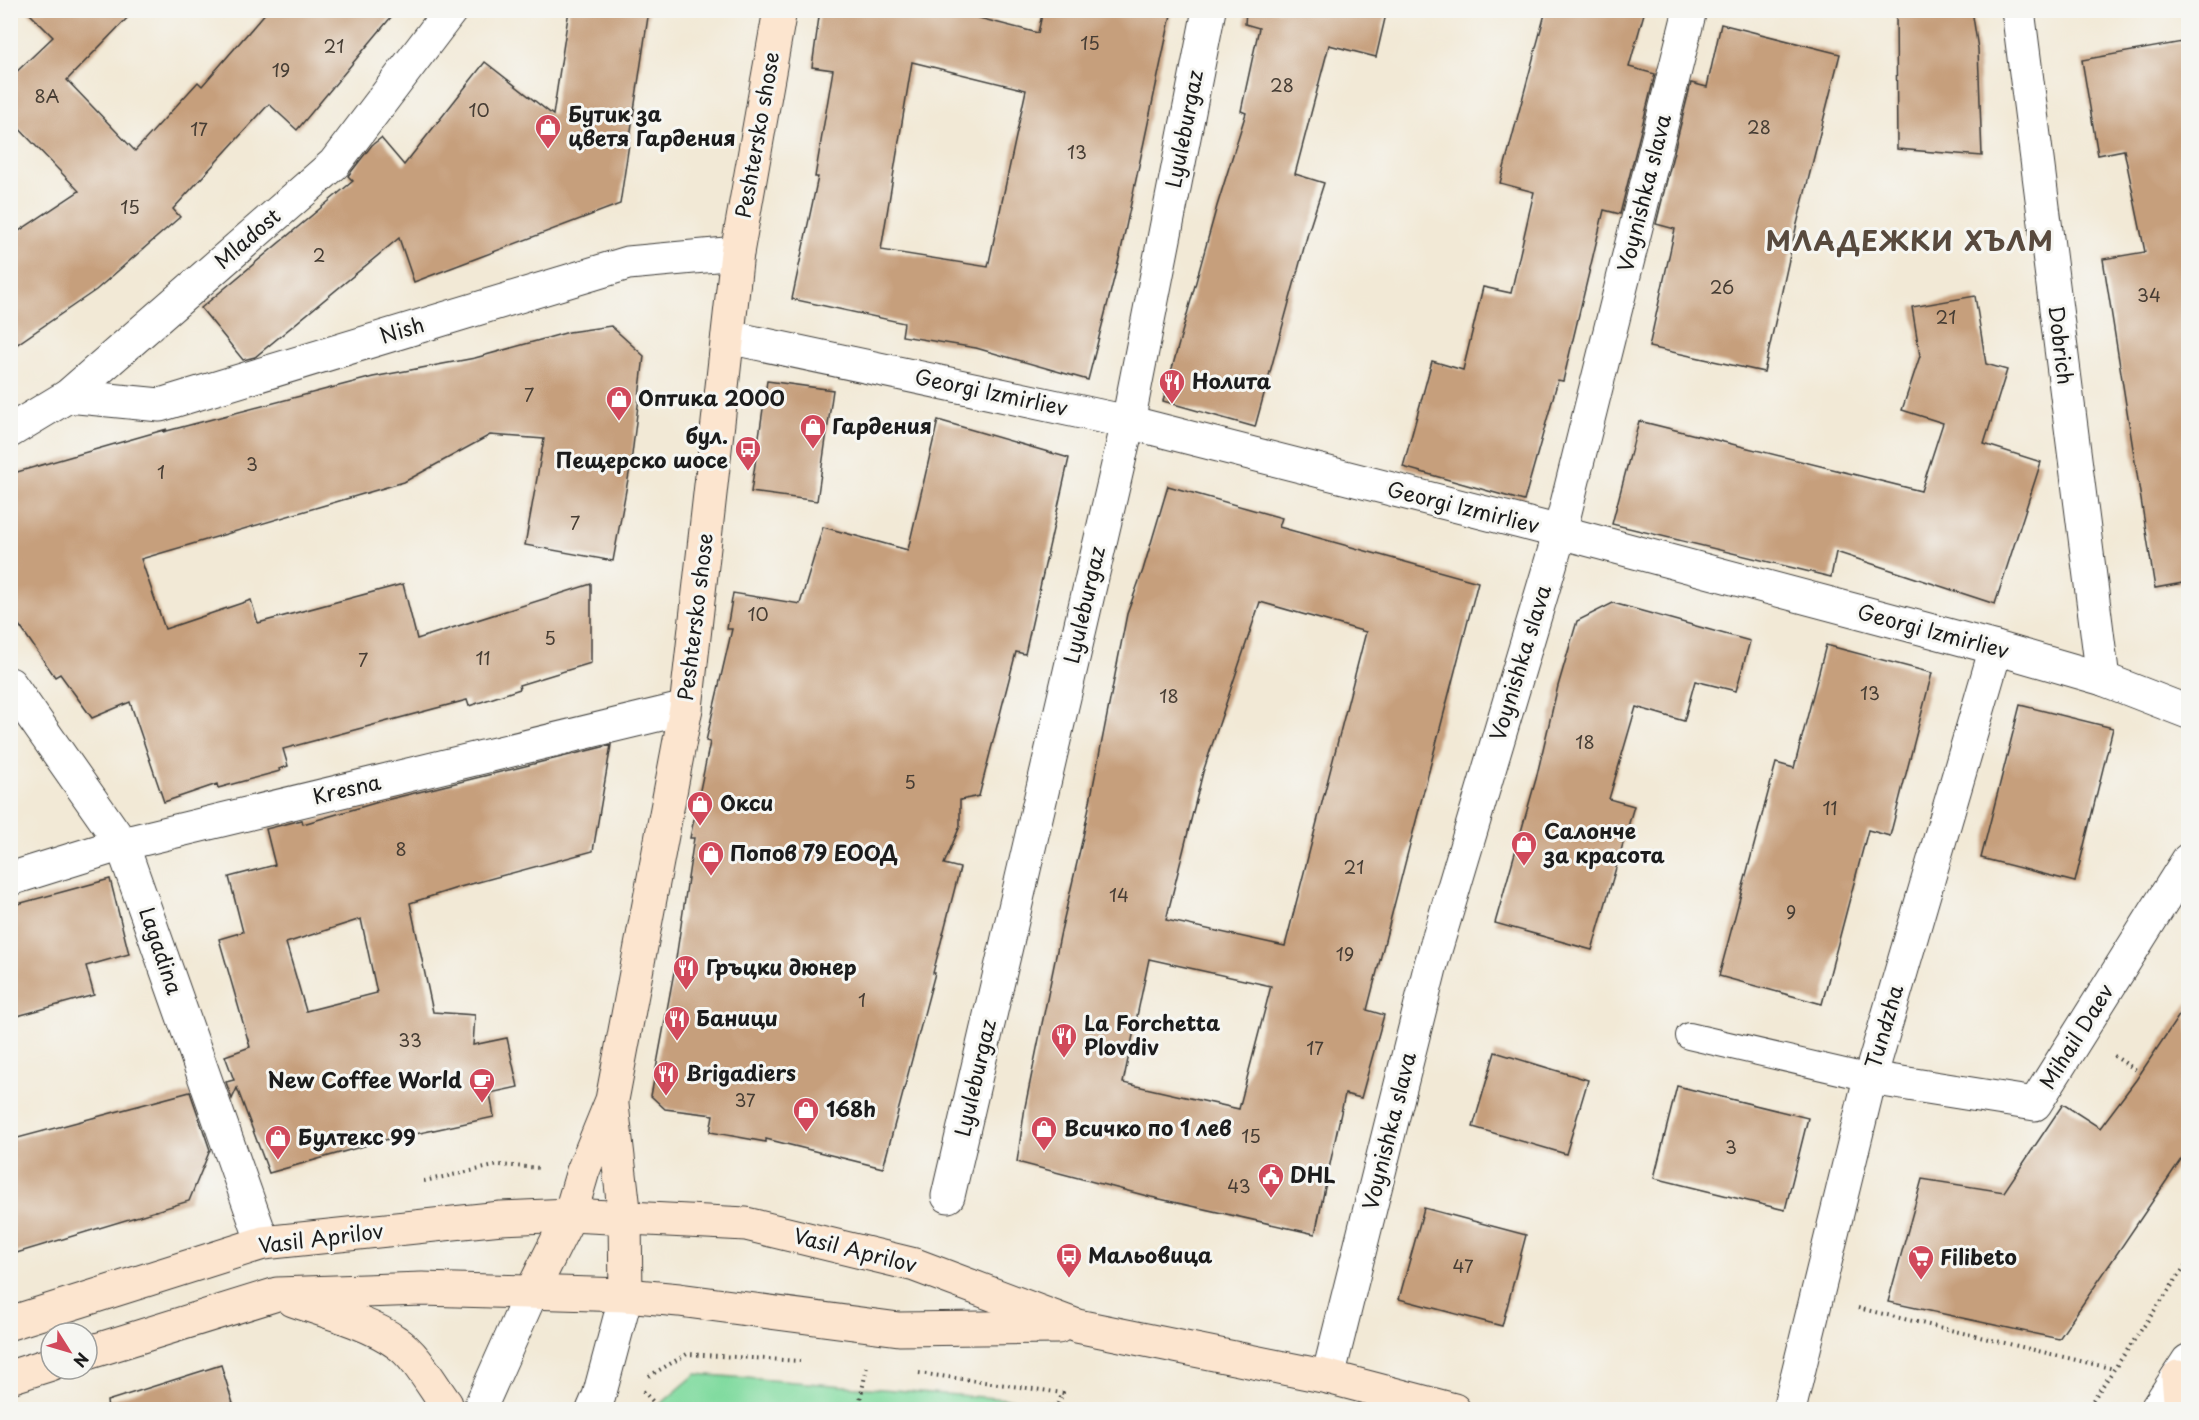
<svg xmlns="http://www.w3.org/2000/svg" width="2199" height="1420" font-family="'Playpen Sans',sans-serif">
<rect width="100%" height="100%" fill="#f6f6f2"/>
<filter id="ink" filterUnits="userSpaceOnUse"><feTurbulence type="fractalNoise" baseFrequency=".0167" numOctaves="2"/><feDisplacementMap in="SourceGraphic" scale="12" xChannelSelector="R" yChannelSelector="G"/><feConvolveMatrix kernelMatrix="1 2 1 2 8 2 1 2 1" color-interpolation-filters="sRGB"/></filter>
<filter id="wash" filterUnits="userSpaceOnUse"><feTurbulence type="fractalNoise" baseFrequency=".008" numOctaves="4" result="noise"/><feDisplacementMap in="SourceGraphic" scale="24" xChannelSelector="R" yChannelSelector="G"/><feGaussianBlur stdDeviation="1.35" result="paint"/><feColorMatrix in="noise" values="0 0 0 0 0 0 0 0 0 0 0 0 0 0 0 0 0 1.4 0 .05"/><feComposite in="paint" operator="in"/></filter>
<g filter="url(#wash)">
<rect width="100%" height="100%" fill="#f2e9d6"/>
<polygon fill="#82dba0" stroke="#4f7c5e" stroke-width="1.5" points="696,1374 1057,1403 1055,1410 655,1409"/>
<g id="blocks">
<g fill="#c69f7c" fill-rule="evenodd">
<polygon points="26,10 135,10 67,80 135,151 198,82 202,86 268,10 397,10 297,130 269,104 173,209 180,217 96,290 10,349 10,237 79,191 10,119 10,78 53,37"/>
<polygon points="569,10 649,10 620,204 414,282 399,238 255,357 243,360 201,308 353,181 348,176 372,145 381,138 404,165 485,62 553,115"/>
<path d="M820,10H948L1038,33L1043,10H1172L1120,255L1088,380L976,348L902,336L904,323L792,299L818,177H815L833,70L812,67ZM912,62L1026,90L988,267L881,250Z"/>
<polygon points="1246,10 1387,10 1376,57 1329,45 1295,174 1324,183 1308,233 1255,427 1163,401 1217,206 1246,113 1241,111 1259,28 1245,24"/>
<polygon points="1546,10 1645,10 1629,67 1655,74 1620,214 1604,210 1563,381 1558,380 1524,501 1403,467 1432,361 1463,370 1483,287 1511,293 1534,192 1500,183"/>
<polygon points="1896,10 1972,10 1978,49 1982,156 1897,149"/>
<polygon points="1721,24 1840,54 1796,228 1764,372 1649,347 1675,229 1656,224 1691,83 1707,87"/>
<polygon points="2182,42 2188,77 2188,582 2155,588 2103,259 2145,252 2124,150 2098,155 2082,60"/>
<polygon points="1975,296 1986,364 2007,370 1984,444 2041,462 1995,604 1836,552 1831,577 1612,524 1639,421 1921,491 1943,423 1902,410 1920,356 1912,307"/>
<polygon points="611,326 644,356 631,463 613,561 525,545 544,439 490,435 404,482 141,559 165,629 251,600 258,623 403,584 417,639 591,584 591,663 519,685 520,689 469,706 467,700 283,749 288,766 279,769 280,771 218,788 217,784 164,802 130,702 92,718 60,674 55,677 10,612 10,474 167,429 163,432 373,377 475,358 569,332"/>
<polygon points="767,381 833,390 817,501 751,492"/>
<polygon points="938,420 1069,458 1025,654 1016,652 979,796 960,800 960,826 944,864 960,868 933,973 935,973 883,1168 766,1139 766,1142 710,1132 713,1115 665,1109 651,1096 674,972 694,838 690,838 710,742 706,741 732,629 727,629 733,593 800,604 823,527 908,550"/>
<path d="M1168,486L1282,518L1279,527L1478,582L1367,1010L1384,1015L1361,1098L1345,1094L1315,1234L1151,1197L1017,1162L1025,1107L1061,931L1083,837L1127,614L1143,570ZM1260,602L1366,632L1285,946L1166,920L1203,772ZM1149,959L1271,986L1239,1109L1123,1083Z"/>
<polygon points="1613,603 1750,641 1736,691 1695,681 1684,721 1636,707 1609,799 1634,806 1592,950 1495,923 1536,779 1558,686 1577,621"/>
<polygon points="1826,645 1932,673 1890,836 1868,830 1822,1004 1719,976 1776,763 1794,768"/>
<polygon points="2020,705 2113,728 2075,882 1981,858"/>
<path d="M611,745L593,851L460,887L410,903L433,1012L475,1015L473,1045L507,1038L518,1087L490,1093L494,1117L406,1136V1134L269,1173L237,1088L232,1099L226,1082L234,1080L225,1056L250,1047L219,939L243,932L229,877L275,865L266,829L302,820L303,824L382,801ZM361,919L377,993L306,1011L286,943Z"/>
<polygon points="110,879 129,954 86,966 94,995 10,1018 10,906"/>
<polygon points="2188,1002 2188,1149 2059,1339 1888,1302 1922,1179 2004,1192 2063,1104 2100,1128 2136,1080"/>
<polygon points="1495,1052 1588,1080 1566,1154 1473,1127"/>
<polygon points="1677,1086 1808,1118 1785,1210 1654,1178"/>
<polygon points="190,1092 210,1150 189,1201 10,1255 10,1140"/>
<polygon points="1424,1208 1526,1235 1502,1326 1399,1299"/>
<polygon points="221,1365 235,1410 108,1410 107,1401"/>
</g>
</g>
</g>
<g filter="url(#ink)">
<use href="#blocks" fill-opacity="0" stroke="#3c3b38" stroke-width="1.5"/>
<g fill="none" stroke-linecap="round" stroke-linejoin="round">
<g stroke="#3c3b38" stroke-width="28">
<polyline id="service" points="1689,1036 1870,1078"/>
</g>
<g stroke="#3c3b38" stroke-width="35">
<g id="minor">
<polyline points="2018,10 2103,679"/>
<polyline points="728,337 1128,422 1560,532 1996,648 2103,679 2188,712"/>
<polyline points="68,396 160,405 628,263 737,253"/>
<polyline points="10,431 68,396 334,164 451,10"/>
<polyline points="10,684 122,844 263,1243"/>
<polyline points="10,879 122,844 686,708"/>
<polyline points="1870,1078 2035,1104 2188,860"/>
<polyline points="948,1196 1128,422 1209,10"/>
<polyline points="1328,1377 1431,964 1560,532 1690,10"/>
<polyline points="1789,1410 1870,1078 1996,648"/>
</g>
</g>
<g stroke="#3c3b38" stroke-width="35">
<g id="tertiary">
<polyline points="479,1410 532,1291"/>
<polyline points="593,1410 599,1396 626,1295"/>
<polyline points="2156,1410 2188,1361"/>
</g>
</g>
<g stroke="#3c3b38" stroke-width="35">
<g id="secondary">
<polyline points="612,1105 625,1218 626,1295"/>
<polyline points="532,1291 570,1215 583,1171 612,1100 686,708 737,253 780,10"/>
<path d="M293,1300C324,1311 370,1323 396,1342C417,1356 431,1384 446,1404L447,1410"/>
<polyline points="10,1323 263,1243 501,1218 570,1215 746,1224 915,1265 1077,1326 1328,1377 1454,1410"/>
<polyline points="87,1353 277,1294 422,1289 626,1295 679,1300 899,1329 1058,1327"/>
<polyline points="10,1377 51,1364"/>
<polyline points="2178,1377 2181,1410"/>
</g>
</g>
<g stroke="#3c3b38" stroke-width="4" stroke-dasharray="1.5 4.5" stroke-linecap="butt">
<polyline points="2114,1056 2141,1073"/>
<polyline points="424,1181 499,1165 541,1168"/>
<polyline points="1858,1308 2114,1369"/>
<polyline points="919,1373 1063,1393 1055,1410"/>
<polyline points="649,1376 687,1354 800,1361"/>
<polyline points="643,1391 661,1410"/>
<polyline points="858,1410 867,1366"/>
<polyline points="2086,1410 2188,1262"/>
</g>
<use href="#service" stroke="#fff" stroke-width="26"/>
<use href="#minor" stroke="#fff" stroke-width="33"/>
<use href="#tertiary" stroke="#fff" stroke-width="33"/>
<use href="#secondary" stroke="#fce5cf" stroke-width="33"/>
</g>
</g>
<defs>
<g id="shop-pin" transform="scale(1.35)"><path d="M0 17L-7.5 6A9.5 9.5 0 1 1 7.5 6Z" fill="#d1495b" stroke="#f6f6f2"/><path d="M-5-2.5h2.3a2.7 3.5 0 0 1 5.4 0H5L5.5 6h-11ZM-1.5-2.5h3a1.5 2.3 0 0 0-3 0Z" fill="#fff"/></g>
<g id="restaurant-pin" transform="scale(1.35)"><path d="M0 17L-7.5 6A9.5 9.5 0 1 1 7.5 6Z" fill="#d1495b" stroke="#f6f6f2"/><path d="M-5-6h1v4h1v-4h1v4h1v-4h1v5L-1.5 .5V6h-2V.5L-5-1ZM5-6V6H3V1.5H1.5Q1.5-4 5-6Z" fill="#fff"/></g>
<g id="bus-pin" transform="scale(1.35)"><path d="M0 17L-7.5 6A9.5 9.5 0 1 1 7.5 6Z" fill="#d1495b" stroke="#f6f6f2"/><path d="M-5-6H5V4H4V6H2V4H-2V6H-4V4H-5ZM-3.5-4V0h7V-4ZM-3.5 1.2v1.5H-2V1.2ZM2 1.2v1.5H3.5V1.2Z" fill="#fff"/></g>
<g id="cafe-pin" transform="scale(1.35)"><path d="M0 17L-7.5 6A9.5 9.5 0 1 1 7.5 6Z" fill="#d1495b" stroke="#f6f6f2"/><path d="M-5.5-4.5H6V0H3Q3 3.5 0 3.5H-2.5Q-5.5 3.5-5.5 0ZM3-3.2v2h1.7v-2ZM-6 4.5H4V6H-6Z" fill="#fff"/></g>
<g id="civic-pin" transform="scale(1.35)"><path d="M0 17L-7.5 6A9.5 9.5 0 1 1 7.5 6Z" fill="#d1495b" stroke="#f6f6f2"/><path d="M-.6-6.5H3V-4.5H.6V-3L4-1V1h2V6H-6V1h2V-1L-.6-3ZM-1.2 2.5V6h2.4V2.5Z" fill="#fff"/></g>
<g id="supermarket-pin" transform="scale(1.35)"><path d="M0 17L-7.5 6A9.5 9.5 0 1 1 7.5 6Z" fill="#d1495b" stroke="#f6f6f2"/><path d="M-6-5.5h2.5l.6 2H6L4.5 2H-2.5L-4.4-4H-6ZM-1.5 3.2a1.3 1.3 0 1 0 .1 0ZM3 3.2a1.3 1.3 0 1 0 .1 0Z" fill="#fff"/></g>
</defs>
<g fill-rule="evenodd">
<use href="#shop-pin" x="548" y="127"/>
<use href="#restaurant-pin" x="1172" y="382"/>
<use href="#shop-pin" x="619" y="399"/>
<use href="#shop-pin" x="813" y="427"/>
<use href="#bus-pin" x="748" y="449"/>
<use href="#shop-pin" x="700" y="804"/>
<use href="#shop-pin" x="1524" y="844"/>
<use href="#shop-pin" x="711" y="854"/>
<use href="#restaurant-pin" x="686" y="968"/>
<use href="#restaurant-pin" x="677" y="1019"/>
<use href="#restaurant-pin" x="1064" y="1036"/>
<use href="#restaurant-pin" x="666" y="1074"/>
<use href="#cafe-pin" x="482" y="1081"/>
<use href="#shop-pin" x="806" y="1110"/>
<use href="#shop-pin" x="1044" y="1129"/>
<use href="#shop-pin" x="278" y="1138"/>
<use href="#civic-pin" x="1271" y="1176"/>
<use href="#bus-pin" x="1069" y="1256"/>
<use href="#supermarket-pin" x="1921" y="1258"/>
</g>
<g text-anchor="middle" stroke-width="6" stroke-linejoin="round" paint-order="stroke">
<g font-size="18" fill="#463d34">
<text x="1090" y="50">15</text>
<text x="334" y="53">21</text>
<text x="281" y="77">19</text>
<text x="1282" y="92">28</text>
<text x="47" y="103">8А</text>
<text x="479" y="117">10</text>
<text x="1759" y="134">28</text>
<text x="199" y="136">17</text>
<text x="1077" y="159">13</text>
<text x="130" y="214">15</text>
<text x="319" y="262">2</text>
<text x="1722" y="294">26</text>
<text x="2149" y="302">34</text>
<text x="1946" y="324">21</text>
<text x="529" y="402">7</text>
<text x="252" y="471">3</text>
<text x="161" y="479">1</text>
<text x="575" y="530">7</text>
<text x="758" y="621">10</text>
<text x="550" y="645">5</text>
<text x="483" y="665">11</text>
<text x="363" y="667">7</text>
<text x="1870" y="700">13</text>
<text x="1169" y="703">18</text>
<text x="1585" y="749">18</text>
<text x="910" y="789">5</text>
<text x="1830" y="815">11</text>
<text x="401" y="856">8</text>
<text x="1354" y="874">21</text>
<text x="1119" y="902">14</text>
<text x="1791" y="919">9</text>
<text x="1345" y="961">19</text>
<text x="862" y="1007">1</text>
<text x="410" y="1047">33</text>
<text x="1315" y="1055">17</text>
<text x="745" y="1107">37</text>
<text x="1251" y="1143">15</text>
<text x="1731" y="1154">3</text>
<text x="1239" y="1193">43</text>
<text x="1463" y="1273">47</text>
</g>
<g font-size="21" font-weight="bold" fill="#1c1c1c" stroke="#f6f6f2" text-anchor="start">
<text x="568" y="122">Бутик за<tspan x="568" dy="24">цветя Гардения</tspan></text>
<text x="1192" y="389">Нолита</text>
<text x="638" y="406">Оптика 2000</text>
<text x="832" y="434">Гардения</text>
<text x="728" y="444" text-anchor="end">бул.<tspan x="728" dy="24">Пещерско шосе</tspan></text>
<text x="720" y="811">Окси</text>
<text x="1544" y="839">Салонче<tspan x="1544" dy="24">за красота</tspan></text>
<text x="730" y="861">Попов 79 ЕООД</text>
<text x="706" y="975">Гръцки дюнер</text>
<text x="696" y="1026">Баници</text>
<text x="1084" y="1031">La Forchetta<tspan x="1084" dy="24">Plovdiv</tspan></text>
<text x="686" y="1081">Brigadiers</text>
<text x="462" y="1088" text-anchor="end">New Coffee World</text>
<text x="826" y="1117">168h</text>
<text x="1064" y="1136">Всичко по 1 лев</text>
<text x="298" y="1145">Бултекс 99</text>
<text x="1290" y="1183">DHL</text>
<text x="1088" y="1263">Мальовица</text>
<text x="1940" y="1265">Filibeto</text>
</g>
<g font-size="21" fill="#1c1c1c" stroke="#f6f6f2">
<text transform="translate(1185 129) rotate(-79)" y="7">Lyuleburgaz</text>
<text transform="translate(758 135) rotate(-80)" y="7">Peshtersko shose</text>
<text transform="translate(1645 193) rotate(-76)" y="7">Voynishka slava</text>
<text transform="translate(248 239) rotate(-41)" y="7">Mladost</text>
<text transform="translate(402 331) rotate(-17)" y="7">Nish</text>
<text transform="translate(2060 345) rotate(83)" y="7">Dobrich</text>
<text transform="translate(991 393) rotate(12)" y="7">Georgi Izmirliev</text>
<text transform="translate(1463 508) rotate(14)" y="7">Georgi Izmirliev</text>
<text transform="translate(1085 605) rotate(-77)" y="7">Lyuleburgaz</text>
<text transform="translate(696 617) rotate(-83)" y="7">Peshtersko shose</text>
<text transform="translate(1933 632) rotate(15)" y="7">Georgi Izmirliev</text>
<text transform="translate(1521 663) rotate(-73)" y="7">Voynishka slava</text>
<text transform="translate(347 790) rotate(-13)" y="7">Kresna</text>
<text transform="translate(160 951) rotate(71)" y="7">Lagadina</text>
<text transform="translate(1885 1027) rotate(-74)" y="7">Tundzha</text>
<text transform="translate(2077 1037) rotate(-58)" y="7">Mihail Daev</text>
<text transform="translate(976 1078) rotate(-77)" y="7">Lyuleburgaz</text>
<text transform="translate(1390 1131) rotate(-76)" y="7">Voynishka slava</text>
<text transform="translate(321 1239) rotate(-7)" y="7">Vasil Aprilov</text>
<text transform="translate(855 1251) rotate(14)" y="7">Vasil Aprilov</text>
</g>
<g font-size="27" font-weight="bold" letter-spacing="1.5" fill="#584a3e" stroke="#f6f6f2">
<text x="1910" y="251">МЛАДЕЖКИ ХЪЛМ</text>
</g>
</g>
<rect width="2199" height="1420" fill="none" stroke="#f6f6f2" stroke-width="36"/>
<g transform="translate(69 1351) rotate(127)"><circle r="28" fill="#f6f6f2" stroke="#9f9f9c" stroke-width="1.5"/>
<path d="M0-4.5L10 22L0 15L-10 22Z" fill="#d1495b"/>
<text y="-9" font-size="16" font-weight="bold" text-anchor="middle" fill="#1c1c1c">N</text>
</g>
</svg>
